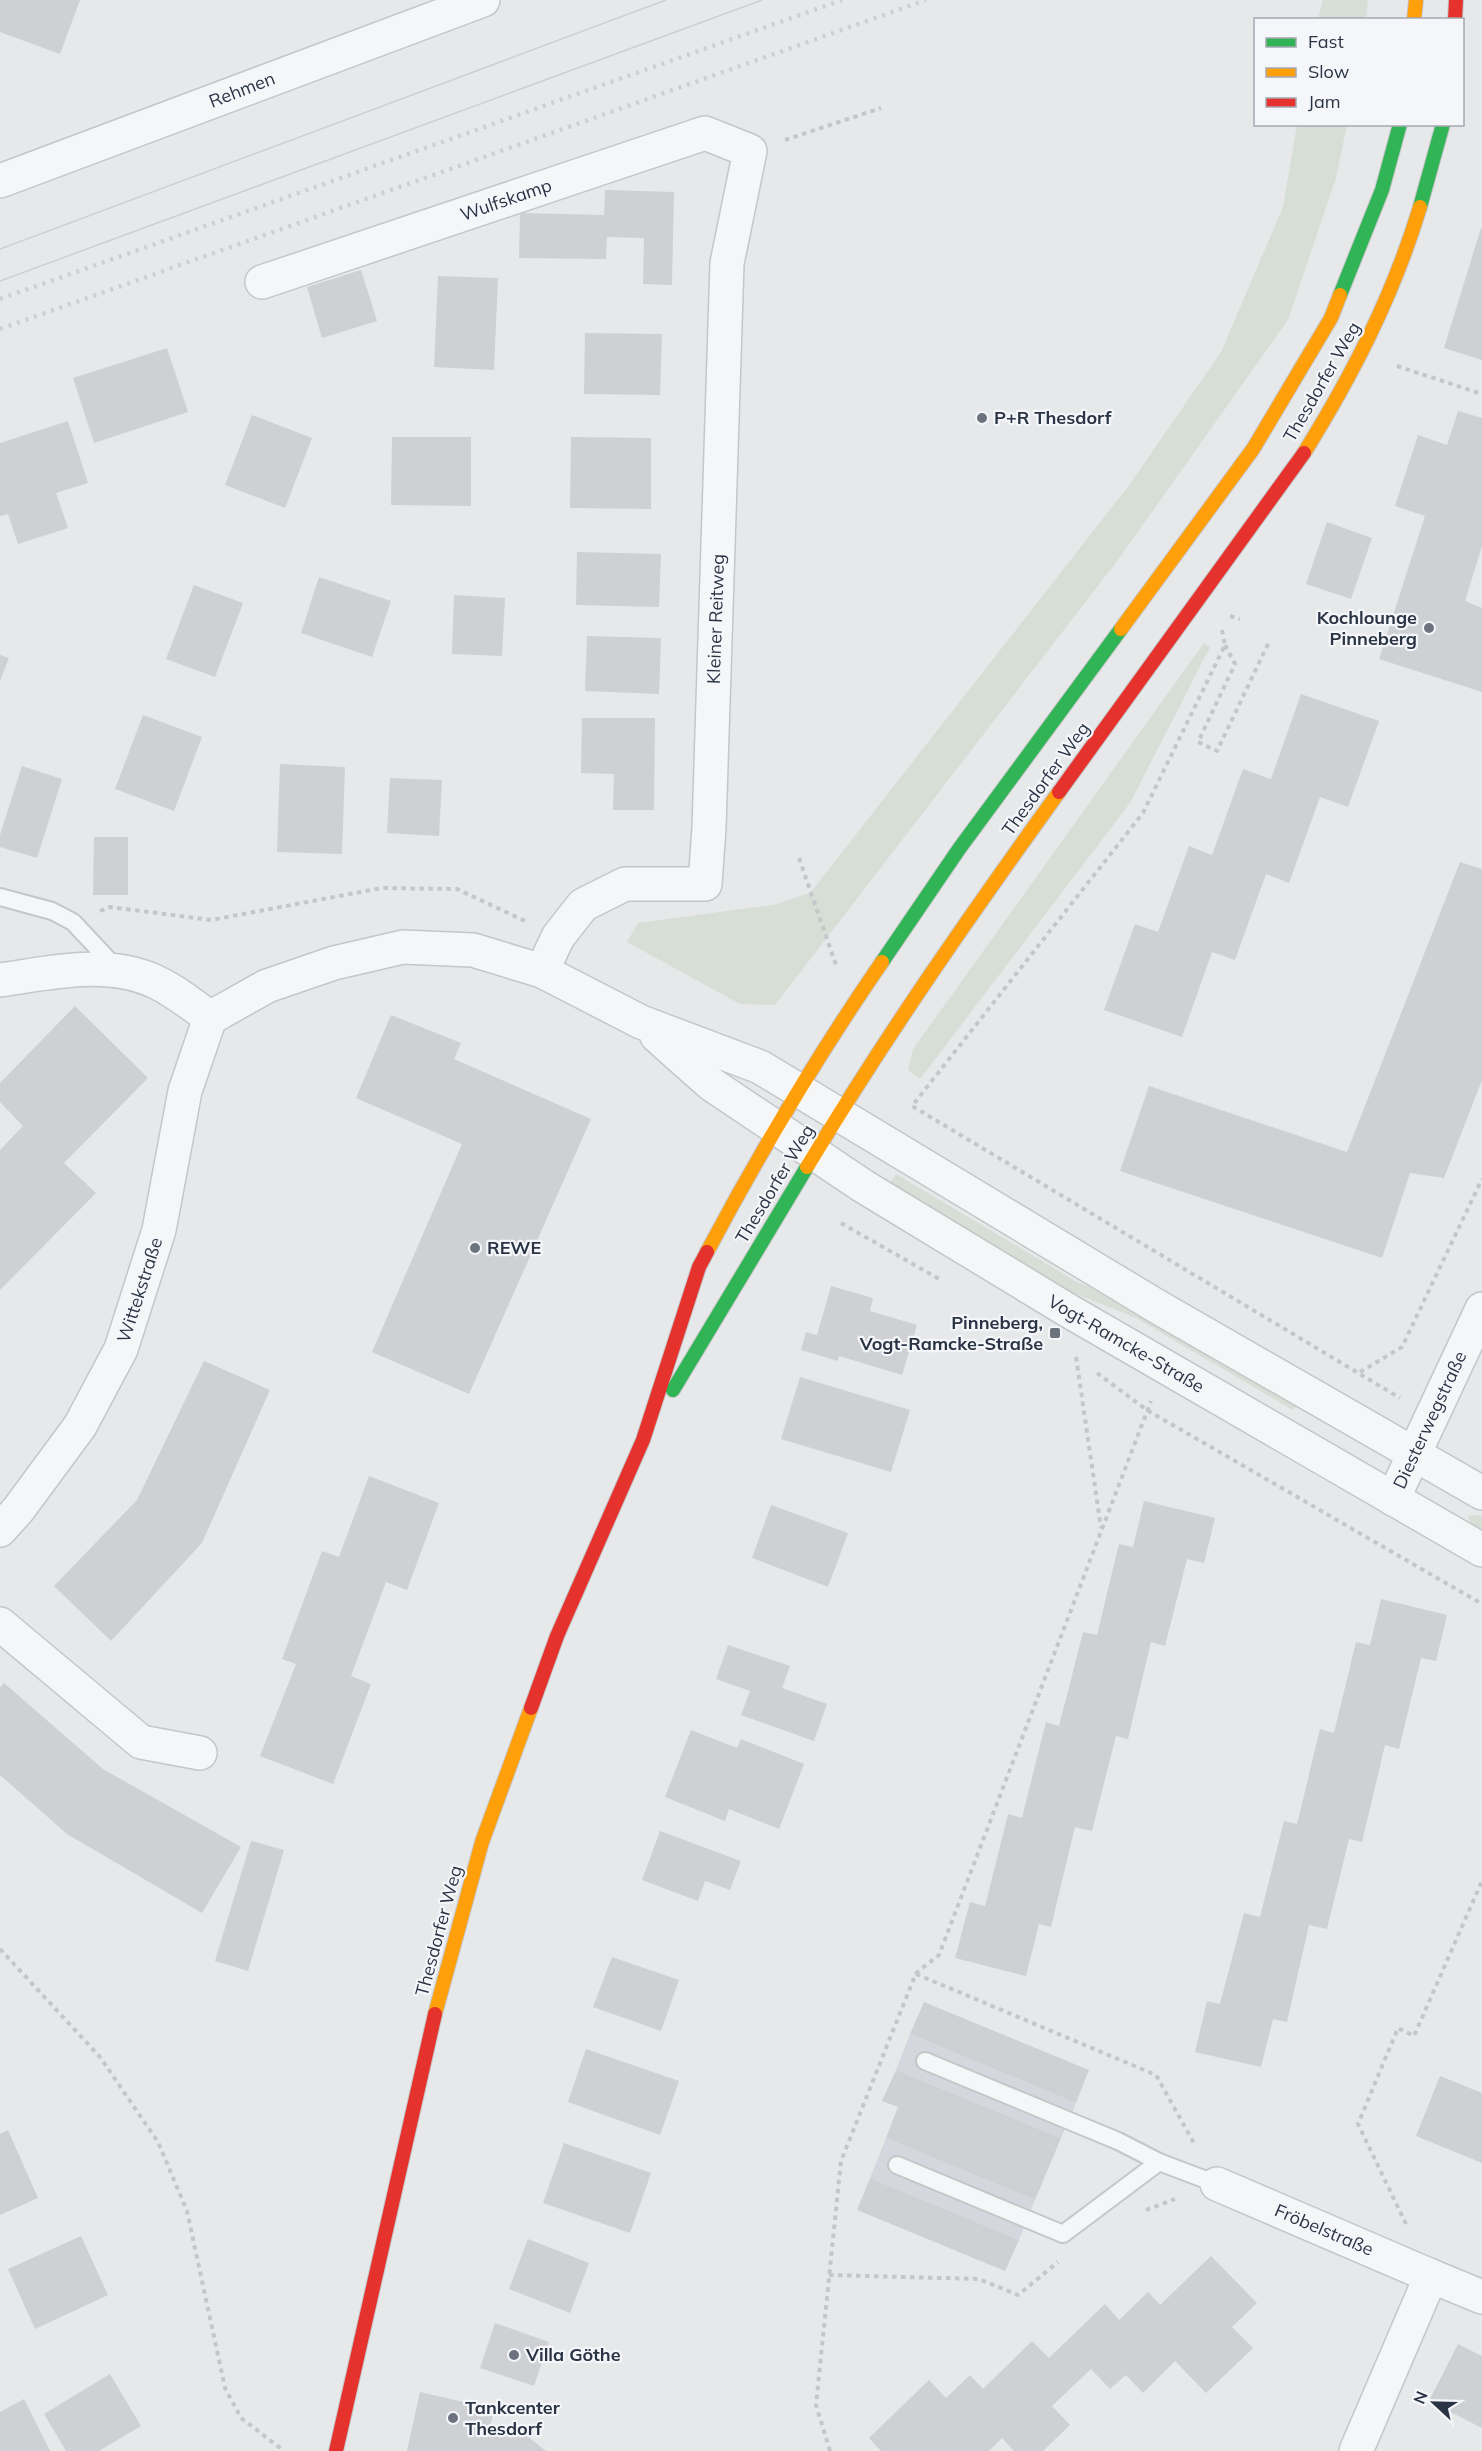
<svg xmlns="http://www.w3.org/2000/svg" width="1482" height="2451" font-family="Mulish,sans-serif">
<rect width="100%" height="100%" fill="#e6e8ea"/>
<g fill="#d4d7dd">
<polygon points="910,2034 1076,2103 1061,2138 896,2070"/>
<polygon points="886,2138 1035,2200 1019,2240 870,2178"/>
</g>
<g fill="#d6ded6">
<polygon points="1323,0 1368,0 1366,19 1318,19"/>
<polygon points="1297,125 1347,125 1336,178 1288,320 1117,561 775,1005 740,1004 627,942 638,923 778,904 811,892 1130,484 1221,352 1283,207"/>
<polygon points="1204,643 1210,647 1130,803 920,1079 908,1070 913,1049"/>
<polygon points="896,1174 1077,1282 1141,1310 1299,1402 1293,1410 1136,1318 1069,1291 890,1183"/>
<polygon points="1480,1515 1482,1517 1482,1530 1471,1524 1468,1516"/>
</g>
<g fill="#ced0d3">
<polygon points="0,0 80,0 60,54 0,32"/>
<polygon points="605,190 674,192 672,285 643,284 644,238 607,237 606,259 519,258 520,213 604,215"/>
<polygon points="1481,228 1482,228 1482,360 1444,348"/>
<polygon points="361,270 377,321 322,338 307,287"/>
<polygon points="438,276 498,278 494,370 434,367"/>
<polygon points="585,333 662,334 660,395 584,394"/>
<polygon points="167,348 188,412 94,443 73,378"/>
<polygon points="1458,411 1482,418 1482,546 1465,601 1482,608 1482,692 1379,659 1425,516 1395,506 1418,435 1447,445"/>
<polygon points="252,415 312,438 285,508 225,485"/>
<polygon points="68,421 88,483 56,493 68,528 18,544 8,514 0,516 0,443"/>
<polygon points="392,437 471,437 471,506 391,505"/>
<polygon points="571,437 651,438 651,509 570,508"/>
<polygon points="1327,522 1372,538 1351,599 1306,584"/>
<polygon points="577,552 661,554 659,607 576,605"/>
<polygon points="319,577 391,601 372,657 301,633"/>
<polygon points="194,585 243,603 215,677 166,659"/>
<polygon points="454,595 505,598 502,656 452,654"/>
<polygon points="587,636 661,638 659,694 585,691"/>
<polygon points="0,655 9,658 0,681"/>
<polygon points="1301,694 1379,721 1348,807 1320,797 1289,883 1266,874 1235,960 1212,952 1182,1037 1104,1010 1135,924 1158,932 1189,846 1212,855 1243,769 1271,779"/>
<polygon points="143,715 202,737 174,811 115,789"/>
<polygon points="582,718 655,718 654,810 613,810 614,774 581,773"/>
<polygon points="280,764 345,767 342,854 277,852"/>
<polygon points="22,766 62,779 37,858 0,847 0,835"/>
<polygon points="390,778 442,780 439,836 387,833"/>
<polygon points="94,837 128,837 128,895 93,895"/>
<polygon points="1460,862 1482,869 1482,1080 1444,1178 1410,1173 1382,1258 1120,1171 1149,1086 1347,1152"/>
<polygon points="75,1006 148,1078 64,1163 96,1193 0,1290 0,1150 23,1126 0,1102 0,1083"/>
<polygon points="391,1015 461,1043 454,1059 591,1119 469,1394 372,1352 462,1144 356,1098"/>
<polygon points="831,1286 873,1298 870,1311 917,1325 902,1375 839,1356 838,1361 801,1350 806,1332 817,1335"/>
<polygon points="204,1361 270,1390 202,1543 111,1641 54,1586 137,1500"/>
<polygon points="800,1377 910,1410 891,1472 781,1439"/>
<polygon points="369,1476 439,1503 407,1590 386,1582 351,1676 371,1684 333,1784 260,1756 296,1664 282,1659 322,1551 339,1557"/>
<polygon points="1144,1501 1215,1518 1204,1563 1187,1559 1165,1646 1151,1642 1128,1739 1116,1736 1092,1831 1075,1827 1051,1927 1039,1924 1026,1976 955,1958 970,1902 985,1906 1008,1814 1022,1818 1046,1722 1059,1726 1083,1632 1097,1635 1119,1544 1133,1547"/>
<polygon points="771,1505 848,1533 828,1587 752,1558"/>
<polygon points="1381,1599 1447,1615 1436,1661 1421,1658 1399,1749 1385,1745 1362,1842 1349,1839 1327,1929 1309,1925 1287,2022 1273,2019 1261,2067 1195,2052 1207,2001 1220,2004 1244,1913 1260,1917 1284,1821 1297,1824 1320,1729 1334,1733 1356,1642 1370,1645"/>
<polygon points="728,1645 790,1666 782,1688 827,1704 814,1741 741,1715 750,1691 716,1679"/>
<polygon points="4,1683 103,1769 241,1847 202,1913 67,1834 0,1775 0,1688"/>
<polygon points="691,1730 737,1748 741,1739 804,1764 779,1829 729,1809 725,1821 665,1797"/>
<polygon points="660,1831 741,1861 730,1890 705,1881 698,1901 642,1880"/>
<polygon points="251,1841 284,1850 248,1971 215,1961"/>
<polygon points="612,1957 679,1980 661,2031 593,2007"/>
<polygon points="924,2002 1089,2070 1076,2103 910,2034"/>
<polygon points="586,2049 679,2081 660,2135 568,2102"/>
<polygon points="896,2070 1061,2138 1035,2200 886,2138 898,2107 882,2101"/>
<polygon points="1440,2076 1482,2093 1482,2163 1416,2136"/>
<polygon points="8,2130 38,2198 0,2215 0,2134"/>
<polygon points="564,2143 651,2173 630,2233 543,2203"/>
<polygon points="870,2178 1019,2240 1005,2271 857,2210"/>
<polygon points="81,2236 108,2295 35,2329 8,2269"/>
<polygon points="528,2239 589,2263 570,2313 509,2289"/>
<polygon points="1211,2256 1257,2303 1232,2327 1253,2348 1206,2393 1175,2361 1143,2393 1126,2375 1110,2389 1091,2369 1052,2406 1070,2425 1043,2451 1014,2451 1002,2438 989,2451 881,2451 869,2438 929,2380 946,2398 970,2375 983,2389 1032,2341 1049,2358 1105,2304 1119,2320 1148,2292 1160,2305"/>
<polygon points="495,2323 549,2342 534,2386 480,2368"/>
<polygon points="1458,2344 1482,2356 1482,2428 1429,2401"/>
<polygon points="110,2374 141,2426 99,2451 66,2451 44,2414"/>
<polygon points="420,2392 494,2409 490,2427 526,2435 546,2451 407,2451"/>
<polygon points="24,2399 50,2451 0,2451 0,2412"/>
</g>
<g fill="none" stroke-linecap="round" stroke-linejoin="round">
<g stroke="#c4c6c8" stroke-width="20">
<g id="lane">
<polyline points="0,897 52,911 73,922 118,970"/>
<polyline points="925,2061 1118,2141 1159,2162 1217,2184"/>
<polyline points="897,2165 1063,2234 1159,2162"/>
</g>
</g>
<g stroke="#c4c6c8" stroke-width="36">
<g id="street">
<polyline points="0,181 483,0"/>
<polyline points="262,282 705,133 750,151 727,263 709,828 705,884 625,884 583,905 558,937 542,971"/>
<path d="M0,980C50,973 107,959 156,982C175,991 193,1005 210,1018"/>
<polyline points="210,1018 267,986 334,963 403,947 473,950 542,971 641,1022 760,1067 1158,1307 1482,1493"/>
<polyline points="657,1036 711,1084 863,1186 1069,1311 1482,1550"/>
<polyline points="1393,1499 1482,1309"/>
<polyline points="0,1530 18,1510 80,1426 121,1349 159,1230 185,1091 210,1018"/>
<polyline points="0,1624 141,1742 200,1753"/>
<polyline points="1217,2184 1431,2276"/>
<polyline points="1356,2451 1431,2276 1482,2297"/>
</g>
</g>
<g stroke="#c4c6c8" stroke-width="16">
<g id="fast">
<polyline points="1420,207 1443,124"/>
<polyline points="1340,295 1382,190 1400,124"/>
<polyline points="882,962 959,849 1121,629"/>
<polyline points="673,1390 807,1167"/>
</g>
</g>
<g stroke="#c4c6c8" stroke-width="16">
<g id="slow">
<polyline points="1414,20 1416,0"/>
<path d="M1304,453C1353,374 1393,296 1420,207"/>
<polyline points="1121,629 1253,449 1331,318 1340,295"/>
<path d="M807,1167C885,1037 971,914 1059,792"/>
<path d="M707,1252C760,1152 818,1055 882,962"/>
<polyline points="435,2014 482,1842 531,1708"/>
</g>
</g>
<g stroke="#c4c6c8" stroke-width="16">
<g id="jam">
<polyline points="1455,20 1456,0"/>
<polyline points="1059,792 1304,453"/>
<polyline points="531,1708 557,1636 643,1440 699,1267 707,1252"/>
<polyline points="336,2451 435,2014"/>
</g>
</g>
<g stroke="#c5c6ca" stroke-width="4" stroke-dasharray="4.5 4.5" stroke-linecap="butt">
<polyline points="785,140 881,108"/>
<polyline points="1397,366 1482,394"/>
<polyline points="1230,616 1240,619"/>
<polyline points="1222,630 1225,645 1143,813 912,1106 1400,1398"/>
<polyline points="1225,645 1235,664 1198,742 1217,751 1268,644"/>
<polyline points="799,858 836,965"/>
<polyline points="100,911 110,907 211,920 382,888 457,889 525,921"/>
<polyline points="841,1223 939,1279"/>
<polyline points="1076,1357 1101,1528"/>
<polyline points="1360,1372 1402,1347 1482,1179"/>
<polyline points="1097,1373 1147,1410 1482,1604"/>
<polyline points="0,1949 100,2057 158,2142 187,2211 225,2388 241,2418 283,2450"/>
<polyline points="916,1974 1156,2075 1195,2145"/>
<polyline points="1146,2210 1175,2199"/>
<polyline points="1406,2224 1358,2124 1398,2028 1414,2036 1482,1881"/>
<polyline points="829,2275 979,2279 1018,2295 1058,2262"/>
<polyline points="830,2451 816,2405 841,2161 916,1973 939,1955 1151,1401"/>
</g>
<use href="#lane" stroke="#f5f6f7" stroke-width="16"/>
<use href="#street" stroke="#f5f6f7" stroke-width="33"/>
<use href="#fast" stroke="#30b455" stroke-width="14"/>
<use href="#slow" stroke="#ff9f0a" stroke-width="14"/>
<use href="#jam" stroke="#e5322d" stroke-width="14"/>
<g stroke="#cecfd2" stroke-width="1.5">
<polyline points="0,249 666,0"/>
<polyline points="0,281 762,0"/>
</g>
<g stroke="#cecfd2" stroke-width="4.5" stroke-dasharray="3 6" stroke-linecap="butt">
<polyline points="0,299 842,0"/>
<polyline points="0,329 926,0"/>
</g>
</g>
<g fill="#6c737f" stroke="#f4f6f9" stroke-width="2">
<circle cx="982" cy="418" r="6"/>
<circle cx="1429" cy="628" r="6"/>
<circle cx="475" cy="1248" r="6"/>
<rect x="1049" y="1327" width="12" height="12" rx="3"/>
<circle cx="514" cy="2355" r="6"/>
<circle cx="453" cy="2418" r="6"/>
</g>
<g text-anchor="middle" stroke-width="4.5" stroke-linejoin="round" paint-order="stroke">
<g font-size="18" fill="#2b3445" stroke="#f4f6f9">
<text transform="translate(242 90) rotate(-21)" y="6">Rehmen</text>
<text transform="translate(506 200) rotate(-19)" y="6">Wulfskamp</text>
<text transform="translate(1322 382) rotate(-60)" y="6">Thesdorfer Weg</text>
<text transform="translate(716 619) rotate(-88)" y="6">Kleiner Reitweg</text>
<text transform="translate(1046 779) rotate(-54)" y="6">Thesdorfer Weg</text>
<text transform="translate(775 1184) rotate(-59)" y="6">Thesdorfer Weg</text>
<text transform="translate(140 1290) rotate(-72)" y="6">Wittekstraße</text>
<text transform="translate(1126 1344) rotate(30)" y="6">Vogt-Ramcke-Straße</text>
<text transform="translate(1430 1420) rotate(-65)" y="6">Diesterwegstraße</text>
<text transform="translate(439 1931) rotate(-75)" y="6">Thesdorfer Weg</text>
<text transform="translate(1324 2230) rotate(23)" y="6">Fröbelstraße</text>
</g>
<g font-size="18" font-weight="bold" fill="#2b3445" stroke="#f4f6f9" text-anchor="start">
<text x="994" y="424">P+R Thesdorf</text>
<text x="1417" y="624" text-anchor="end">Kochlounge<tspan x="1417" dy="21">Pinneberg</tspan></text>
<text x="487" y="1254">REWE</text>
<text x="1043" y="1329" text-anchor="end">Pinneberg,<tspan x="1043" dy="21">Vogt-Ramcke-Straße</tspan></text>
<text x="526" y="2361">Villa Göthe</text>
<text x="465" y="2414">Tankcenter<tspan x="465" dy="21">Thesdorf</tspan></text>
</g>
</g>
<rect x="1254" y="18" width="210" height="108" fill="#f4f6f9" stroke="#a4a8b1" stroke-width="1.5"/>
<rect x="1266" y="38" width="30" height="9" fill="#30b455" stroke="#a4a8b1" stroke-width="1.5"/>
<text x="1308" y="48" font-size="18" fill="#2b3445">Fast</text>
<rect x="1266" y="68" width="30" height="9" fill="#ff9f0a" stroke="#a4a8b1" stroke-width="1.5"/>
<text x="1308" y="78" font-size="18" fill="#2b3445">Slow</text>
<rect x="1266" y="98" width="30" height="9" fill="#e5322d" stroke="#a4a8b1" stroke-width="1.5"/>
<text x="1308" y="108" font-size="18" fill="#2b3445">Jam</text>
<g transform="translate(1434 2403) rotate(292)" stroke="#f4f6f9" stroke-width="4.5" paint-order="stroke">
<path d="M0-4.5L10 22L0 15L-10 22Z" fill="#2b3445"/>
<text y="-9" font-size="16" font-weight="bold" text-anchor="middle" fill="#2b3445">N</text>
</g>
</svg>
